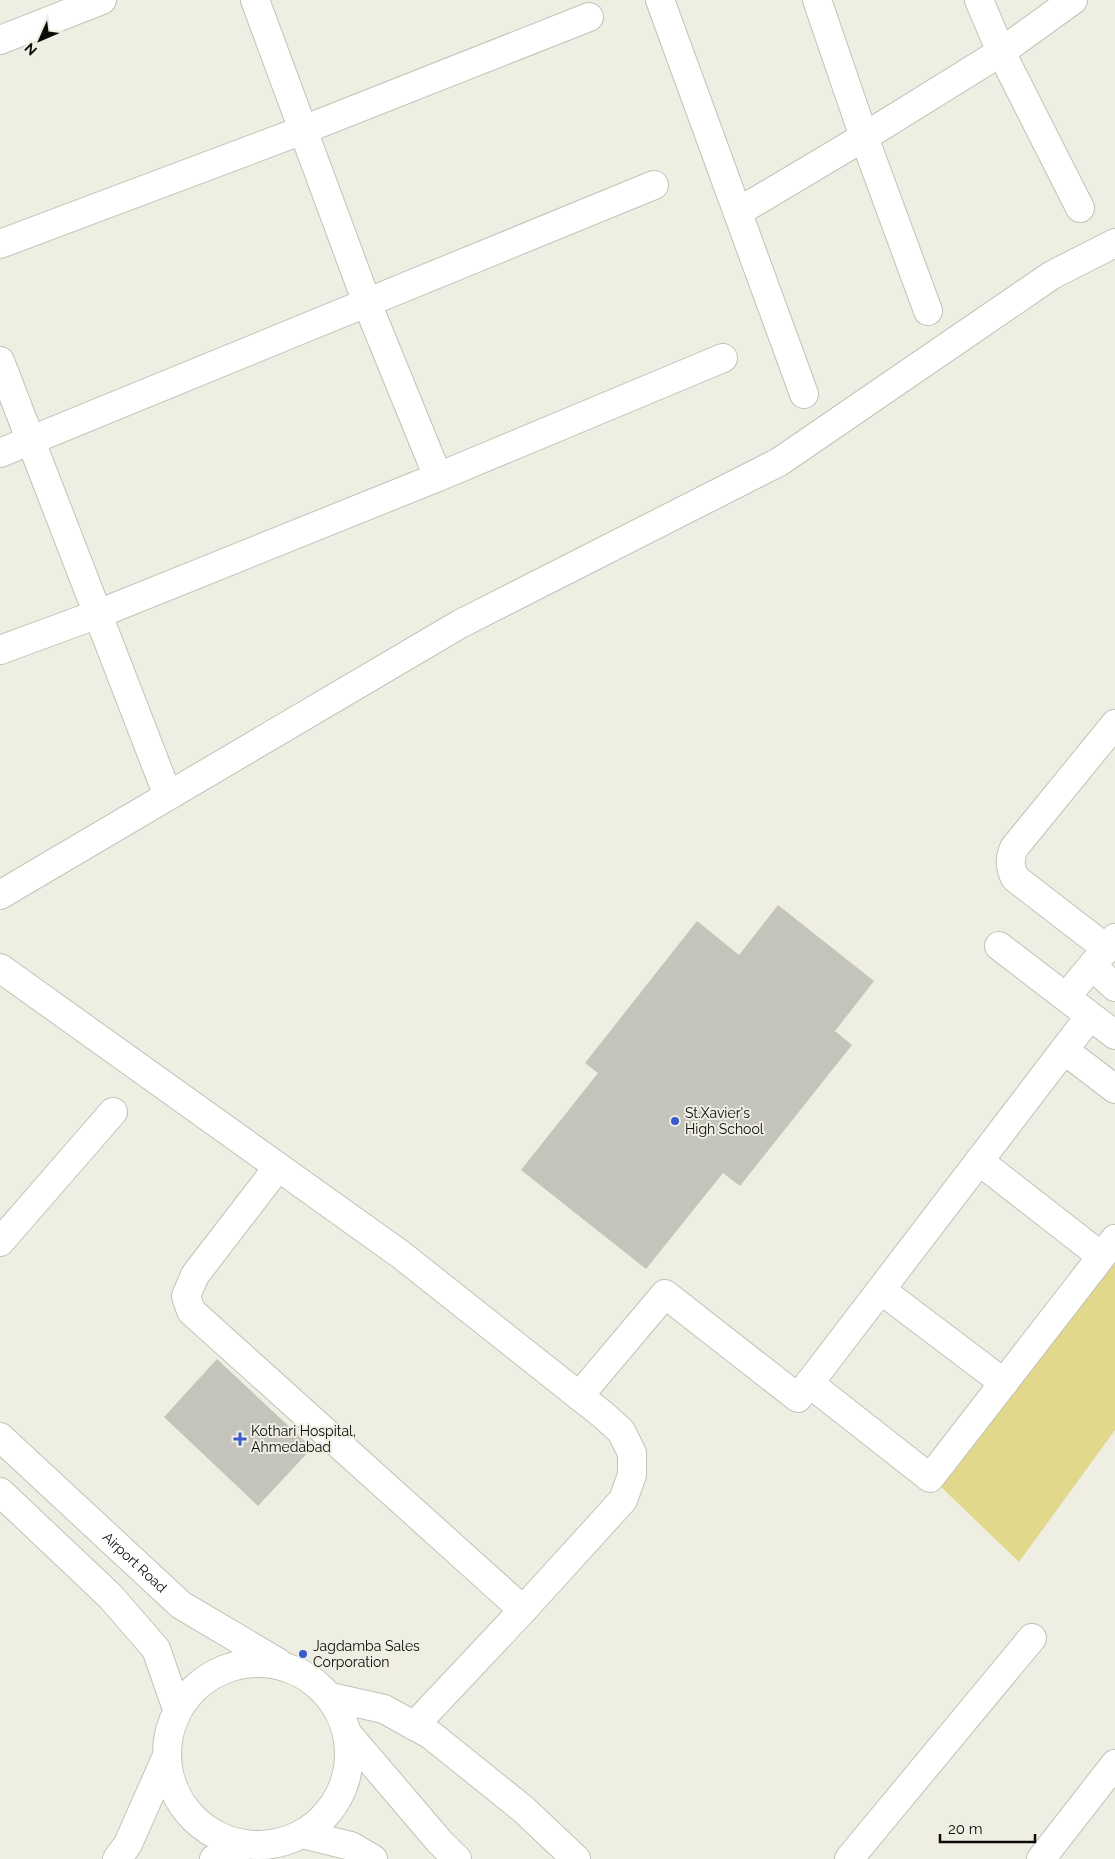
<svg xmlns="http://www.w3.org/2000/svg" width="1115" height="1859" font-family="Raleway,sans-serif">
<rect width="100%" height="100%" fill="#efeee3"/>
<polygon fill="#e2d88c" points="1115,1229 1115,1430 1019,1562 940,1486"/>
<g fill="#c5c4ba">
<polygon points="778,905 874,981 835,1031 852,1045 740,1186 723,1173 646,1269 521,1170 598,1073 585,1063 697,921 739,955"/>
<polygon points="217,1359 312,1448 258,1506 164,1417"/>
</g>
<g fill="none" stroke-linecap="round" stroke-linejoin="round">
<g stroke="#c3c2b8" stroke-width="30">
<g id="minor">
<polyline points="255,0 367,303 438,477 723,358"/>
<polyline points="660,0 804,394"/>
<polyline points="817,0 864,137 928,311"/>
<polyline points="979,0 1001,52 1080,208"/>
<polyline points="0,40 102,0"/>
<polyline points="738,212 864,137 1001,52 1073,0"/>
<polyline points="0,244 303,130 589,17"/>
<polyline points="0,361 168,796"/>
<polyline points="0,453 654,185"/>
<polyline points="0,650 98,614 438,477"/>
<polyline points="0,895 460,624 779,462 1052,275 1115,243"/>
<polyline points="999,946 1115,1035"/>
<path d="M1107,949L1015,878C1010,867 1009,860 1014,848L1115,724"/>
<polyline points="1092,966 1115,987"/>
<polyline points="0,968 400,1254 602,1414 621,1431 632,1453 632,1475 623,1500 523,1610 414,1726"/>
<polyline points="1066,997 1115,938"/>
<polyline points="1064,1050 1115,1089"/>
<polyline points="979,1161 1101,1256"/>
<polyline points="278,1167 195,1275 186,1296 191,1311 523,1610"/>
<polyline points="0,1242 113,1112"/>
<polyline points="881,1290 1004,1383"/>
<polyline points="809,1383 930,1478 1115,1239"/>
<polyline points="579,1396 665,1294 798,1398 1090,1016"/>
<polyline points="330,1697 384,1709 431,1735 523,1809 576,1859"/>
<polyline points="849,1859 1032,1638"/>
<polyline points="1041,1859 1115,1764"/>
</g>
</g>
<g stroke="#c3c2b8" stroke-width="30">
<g id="major">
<path id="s1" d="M0,1437L181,1605L279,1663"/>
<polyline points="0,1492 110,1596 156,1649 177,1709"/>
<circle cx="258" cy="1754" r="91"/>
<polyline points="347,1733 439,1841 457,1859"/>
<polyline points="302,1834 351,1846 373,1859"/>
<polyline points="117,1859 128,1844 166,1758"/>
<polyline points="214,1859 245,1845"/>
</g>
</g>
<use href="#minor" stroke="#fff" stroke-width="28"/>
<use href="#major" stroke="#fff" stroke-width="28"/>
</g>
<g fill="#395bcd" stroke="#efeee3" stroke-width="2">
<circle cx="675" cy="1121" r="5"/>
<path d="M237.5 1431.5h5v5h5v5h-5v5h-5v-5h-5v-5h5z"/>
<circle cx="303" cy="1654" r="5"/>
</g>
<g text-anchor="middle" stroke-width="4" stroke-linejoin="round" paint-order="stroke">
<g font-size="14" fill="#0c0b08" stroke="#efeee3" text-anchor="start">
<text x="685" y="1118">St.Xavier's<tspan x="685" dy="16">High School</tspan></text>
<text x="251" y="1436">Kothari Hospital,<tspan x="251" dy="16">Ahmedabad</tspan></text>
<text x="313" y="1651">Jagdamba Sales<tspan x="313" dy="16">Corporation</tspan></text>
</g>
<g font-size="14" fill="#0c0b08" stroke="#efeee3">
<text dy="5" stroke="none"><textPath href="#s1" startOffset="184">Airport Road</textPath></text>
</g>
</g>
<g transform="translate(40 40) rotate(225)" stroke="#efeee3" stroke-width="4" paint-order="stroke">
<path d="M0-4L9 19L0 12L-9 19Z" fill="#0c0b08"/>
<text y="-8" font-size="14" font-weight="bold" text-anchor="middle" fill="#0c0b08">N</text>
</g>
<path d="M940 1834v8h95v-8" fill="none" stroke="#0c0b08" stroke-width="2.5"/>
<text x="948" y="1834" font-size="15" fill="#0c0b08" stroke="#efeee3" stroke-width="4" paint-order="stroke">20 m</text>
</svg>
